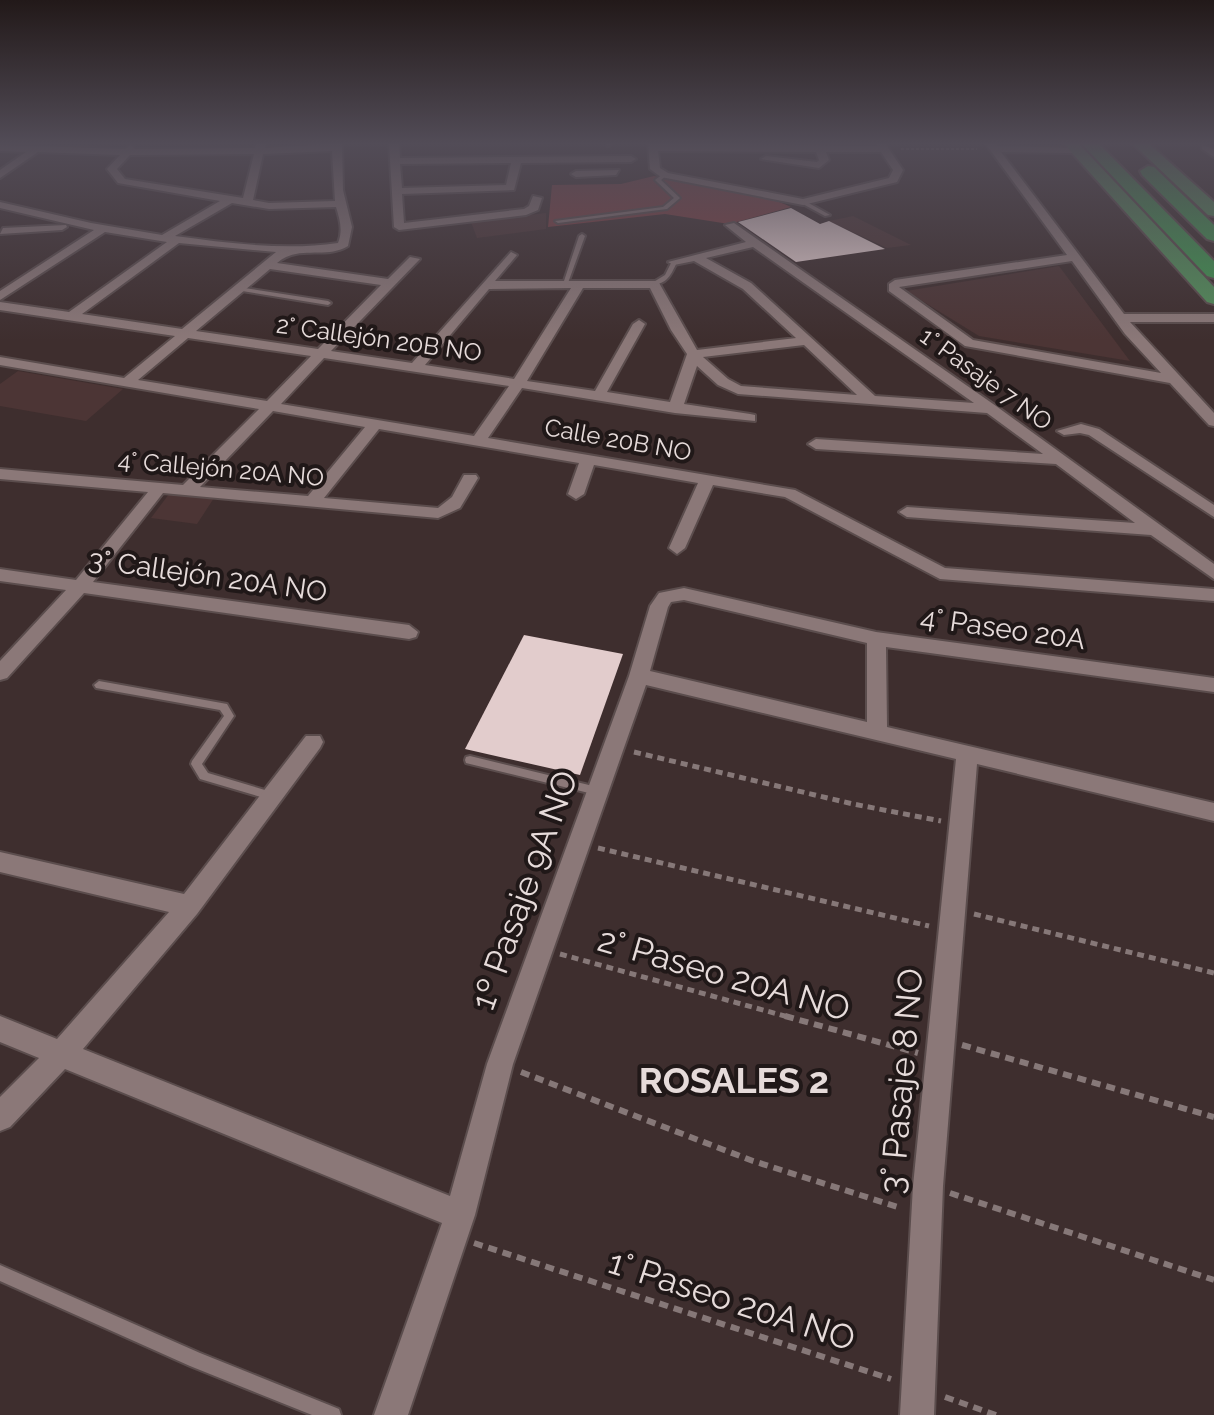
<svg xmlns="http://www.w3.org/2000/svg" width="1214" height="1415" font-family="Raleway,sans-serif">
<rect width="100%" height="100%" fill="#3e2e2e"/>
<g fill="#4c3535">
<polygon points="546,213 546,229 477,238 471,222"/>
<polygon points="853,216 911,245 887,248 829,221"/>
<polygon points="1059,266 1130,361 979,336 906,291"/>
<polygon points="18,371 123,389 86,421 0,406 0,384"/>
<polygon points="169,494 214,498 197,524 151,518"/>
</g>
<path fill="#803f41" d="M654,176C696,187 753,189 791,207L729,224L665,214L548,227L552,185L621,184Z"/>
<g fill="#e2cccc">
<polygon points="791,208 820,224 829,221 885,249 796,262 738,222"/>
<polygon points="524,635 623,654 580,775 465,749"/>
</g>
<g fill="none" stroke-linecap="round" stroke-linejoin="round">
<g stroke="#5b4d4d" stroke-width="4">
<g id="service">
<polygon points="607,143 611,143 611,145 607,146"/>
<polygon points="663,174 667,175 661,180 680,198 667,209 558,223 555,221 663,207 674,198 655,180"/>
<polygon points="801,201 805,201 830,215 825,216 801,203"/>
<polygon points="582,234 585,236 568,283 563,284 579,236"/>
<path d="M672,261L677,262C671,275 667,284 652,285V283L665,275Z"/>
<polygon points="238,287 328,301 331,303 328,305 236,290 236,288"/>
<polygon points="99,681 227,704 234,716 202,764 208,773 275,793 276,796 275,799 271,800 200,779 191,764 192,761 224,716 220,710 96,688 94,685"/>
<polygon points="470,756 597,787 601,788 602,791 601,794 597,795 470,764 466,763 465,760 466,757"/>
<polygon points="0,1265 200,1353 339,1409 341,1415 312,1415 190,1366 0,1281"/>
</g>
</g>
<g stroke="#5b4d4d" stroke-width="4">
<g id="minor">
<path d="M256,143H266L265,148L342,143L343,190L352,227L348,246C325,260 299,244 277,263L388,279L410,257L420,259L331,351L412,363L511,252L517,255L495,281H658L697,350L796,338L743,289L694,261L674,265L668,262L746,242L725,225L734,223L996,406L1214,564V579L1151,535L907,517L899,512L907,507L1135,523L1056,464L816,449L808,444L816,439L1043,454L987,413L738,394L718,385L697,366L684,404L750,414L755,415V421L675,413L522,388L488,438L795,490L945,568L1214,589V601L940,579L785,497L713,485L685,548L677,554L669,548L698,483L594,465L584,494L576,499L568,494L579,463L379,429L324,498L438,508L452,497L464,475H476L478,478L460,508L438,518L163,493L93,582L409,625L418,632L416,637L409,639L84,593L7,678L0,680V661L66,590L0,581V569L76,580L148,492L0,479V469L183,485L259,409L0,365V357L124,378L175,336L0,310V302L69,312L167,242L105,232L0,300V291L94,230L0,208V202L91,223L162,235L220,201L118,183L107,169L120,155L38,152L0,178V170L26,152L0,151V145L125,149L131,145L135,149L255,148ZM332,151L335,201L269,203L253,200L263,154ZM254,154L243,198L125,179L117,169L130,155ZM232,203L269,209L336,207C340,220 343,231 338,243C285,251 228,243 175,236ZM179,243L276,252L182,329L82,314ZM753,247L974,403L875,396L751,283L706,258ZM270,269L381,285L318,349L196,331ZM571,288L514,379L425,365L489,289ZM583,288H650L671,330L687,354L670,402L607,392L645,324L639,320L633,324L595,391L527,381ZM188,338L311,356L267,401L138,380ZM804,345L857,395L741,386L728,379L703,357ZM324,358L509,386L474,436L281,404ZM273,411L365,427L308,496L200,487Z"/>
<path d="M389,143H399L400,158L631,156L636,159L631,162L521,163L514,190L402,194L404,223L524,209L529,206L533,196L542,198L538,210L526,215L399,230L394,227ZM511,163L506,185L402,188L400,164Z"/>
<path d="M648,143L877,146L875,143H885L903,170L897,182L803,205L661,177L650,169ZM658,151L816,152L819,160L817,162L766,156L761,159L819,168L829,160L826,152H881L893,170L889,178L803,199L668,173L660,168Z"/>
<path d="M985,143H995L997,146L1079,148L1076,153L1001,152L1124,314H1214V322H1130L1214,413V426L1209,425L1170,383L965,346L889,291V284L895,280L1067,255ZM1072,261L1125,334L1161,373L973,340L899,287Z"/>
<polygon points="1202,145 1214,149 1214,157 1202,149"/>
<polygon points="619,170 616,175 576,177 571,174 576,171"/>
<polygon points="66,225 67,227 62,230 0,234 3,228"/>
<polygon points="1081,424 1099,429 1214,505 1214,517 1089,435 1080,433 1064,435 1057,431"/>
<path d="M684,588L876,632L1214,678V692L886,647L887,727L1214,803V821L977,764L943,1186L934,1415H900L913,1186L956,759L646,685L513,1064L475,1215L408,1415H374L442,1223L65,1069L10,1127L0,1131V1097L39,1058L0,1042V1016L57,1039L169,912L0,872V852L184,894L306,736H320L323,742L320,748L197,914L83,1049L450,1196L487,1064L629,676L650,606L659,593ZM684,600L867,643V722L650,671L668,607L671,602Z"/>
</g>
</g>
<g stroke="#5b4d4d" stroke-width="4">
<g id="primary">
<polygon points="1063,143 1078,143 1214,287 1214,304 1207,302"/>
<polygon points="1132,143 1148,143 1214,202 1214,216 1208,215"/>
</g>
</g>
<g stroke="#5b4d4d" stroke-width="4">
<g id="trunk">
<polygon points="1081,143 1098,143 1214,261 1214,278 1207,276"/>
<polygon points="1148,166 1154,167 1214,225 1214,241 1207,239 1142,175 1140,171"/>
</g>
</g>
<polyline stroke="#867878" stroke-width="2" stroke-dasharray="3 2" stroke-linecap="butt" points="901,149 977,149"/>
<g stroke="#867878" stroke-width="5" stroke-dasharray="7 5" stroke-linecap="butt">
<polyline points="634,752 853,804 941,821"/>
<polyline points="598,848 929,926"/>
<polyline points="974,914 1214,973"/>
<polyline points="560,954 792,1018"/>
</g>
<g stroke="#867878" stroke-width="6" stroke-dasharray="9 6" stroke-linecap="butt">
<polyline points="785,1016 918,1053"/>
<polyline points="962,1045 1214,1117"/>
<polyline points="521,1072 753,1161 901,1208"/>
<polyline points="950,1193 1214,1280"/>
<polyline points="474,1243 891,1379"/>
<polyline points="945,1397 996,1415"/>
</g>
<use href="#service" fill="#8b7878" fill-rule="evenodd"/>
<use href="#minor" fill="#8b7878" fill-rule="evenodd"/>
<use href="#primary" fill="#538e5a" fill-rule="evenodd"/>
<use href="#trunk" fill="#409650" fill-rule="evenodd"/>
</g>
<linearGradient id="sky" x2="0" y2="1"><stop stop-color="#221919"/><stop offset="0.42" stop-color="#524c57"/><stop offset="1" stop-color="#524c57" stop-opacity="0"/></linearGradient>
<rect width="1214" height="341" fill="url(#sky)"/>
<g text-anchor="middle" stroke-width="8" stroke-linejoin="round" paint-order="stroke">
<g font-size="24" fill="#e6dbda" stroke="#201818">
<text transform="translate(379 339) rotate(8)" y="8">2° Callejón 20B NO</text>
<text transform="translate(986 379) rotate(36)" y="8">1° Pasaje 7 NO</text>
<text transform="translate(618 440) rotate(10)" y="8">Calle 20B NO</text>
<text transform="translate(221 469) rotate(5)" y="8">4° Callejón 20A NO</text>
</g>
<g font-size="28" fill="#e6dbda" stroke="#201818">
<text transform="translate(208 575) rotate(8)" y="10">3° Callejón 20A NO</text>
<text transform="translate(1003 628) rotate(8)" y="10">4° Paseo 20A</text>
</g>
<g font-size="34" fill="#e6dbda" stroke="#201818">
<text transform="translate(524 890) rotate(-70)" y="12">1º Pasaje 9A NO</text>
<text transform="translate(724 974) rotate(16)" y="12">2° Paseo 20A NO</text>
<text transform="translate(901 1081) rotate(-85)" y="12">3° Pasaje 8 NO</text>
<text transform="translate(732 1300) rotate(18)" y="12">1° Paseo 20A NO</text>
</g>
<g font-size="36" font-weight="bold" fill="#e6dbda" stroke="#201818">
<text x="734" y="1093">ROSALES 2</text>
</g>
</g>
</svg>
